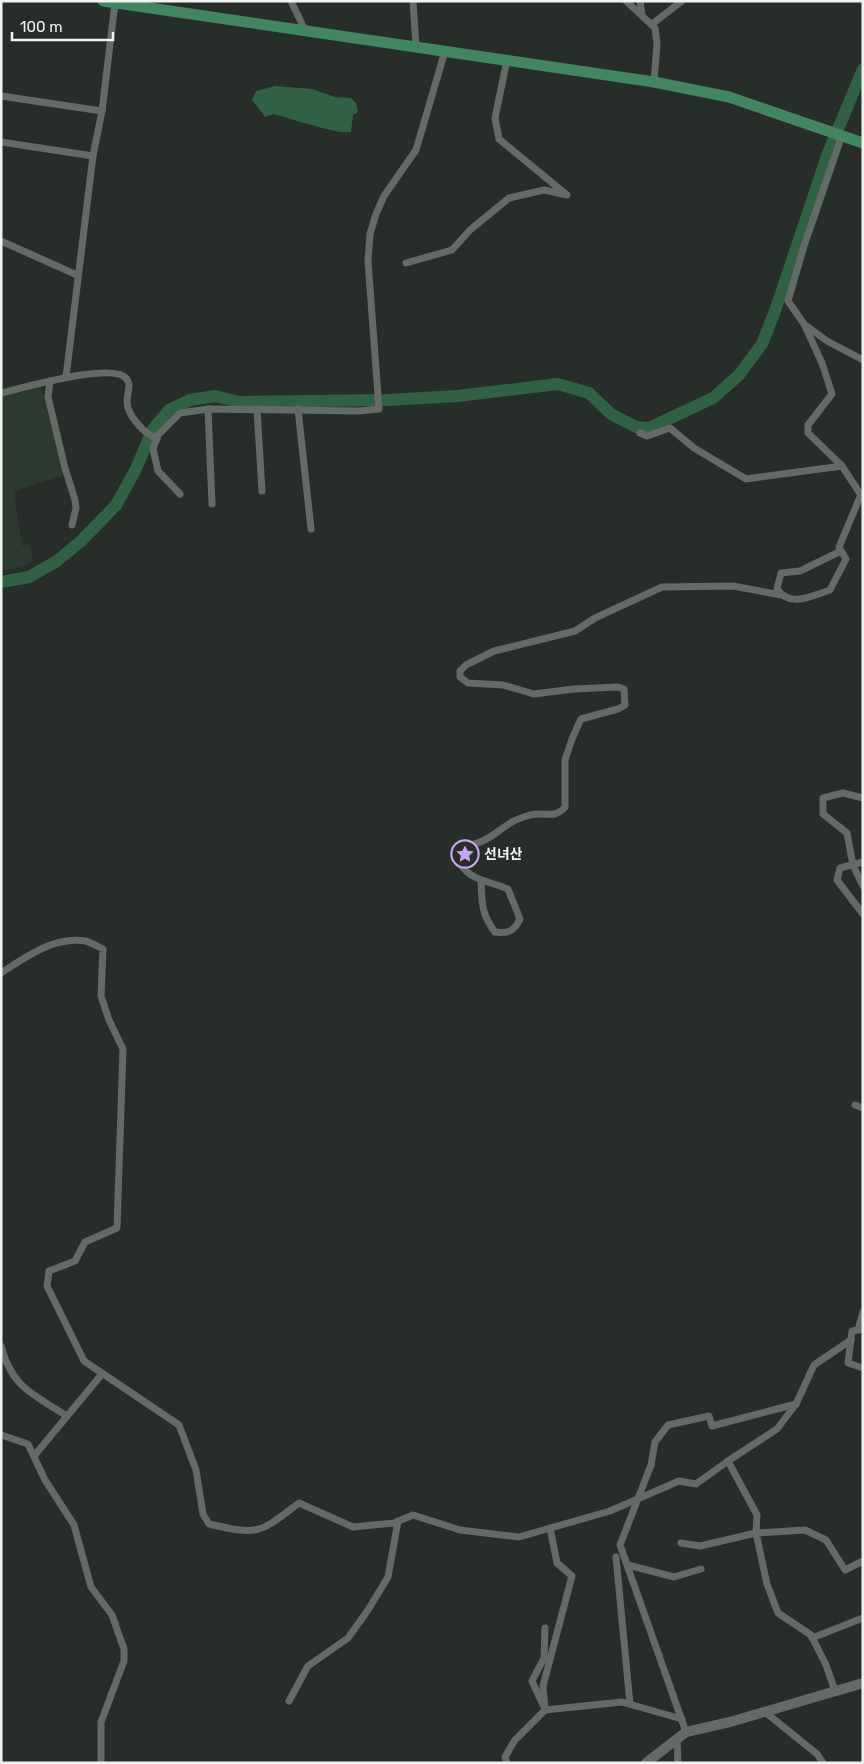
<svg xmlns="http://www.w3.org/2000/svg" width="864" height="1764" font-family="Rubik,'Noto Sans KR',sans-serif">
<rect width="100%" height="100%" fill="#272e29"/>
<polygon fill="#2c3930" points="41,387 64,475 14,491 22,546 30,544 33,559 26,566 1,571 1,396"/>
<path fill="#316144" d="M275,86L312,89L335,97L351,98L356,103L358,112L353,115L351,132C338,135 290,118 273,114L265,117L252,100L256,91Z"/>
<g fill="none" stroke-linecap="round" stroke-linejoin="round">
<polyline stroke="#316144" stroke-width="12" points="1,582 29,577 57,561 81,541 116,505 135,471 153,429 169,410 190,400 215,396 239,402 389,400 457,396 558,384 589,393 611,414 636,427 649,428 713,398 739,375 762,344 775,311 828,153 863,69"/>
<g stroke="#646b66" stroke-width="7">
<polyline points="291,1 305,30"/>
<polyline points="413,1 416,46"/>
<polyline points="626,1 655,28 657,44 654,82"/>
<polyline points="640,1 642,15"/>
<polyline points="652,24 682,1"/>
<polyline points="1,96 102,111"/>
<polyline points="842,135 804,246 788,301 804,324 827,341 863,360"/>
<polyline points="1,142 93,156"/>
<polyline points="1,241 77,275"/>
<polyline points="406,263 452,250 470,230 509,198 544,190 567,195 499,139 495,118 507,60"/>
<polyline points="805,326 822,363 832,394 808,425 808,433 842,466 863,498"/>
<polyline points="66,377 93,156 102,111 115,3"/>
<polyline points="50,381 48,397 65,468 75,500 76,508 72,525"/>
<path d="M1,393C23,388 111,362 126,378C132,385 127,393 127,401C127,416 144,433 157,439"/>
<polyline points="208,409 212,504"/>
<polyline points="257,409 262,491"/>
<polyline points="298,409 311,529"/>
<polyline points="640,433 647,436 670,428 694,448 746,479 842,466"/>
<polyline points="180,494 158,471 153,449 158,435 180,413 208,409 359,411 379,409 368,261 370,234 376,214 384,196 416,150 445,51"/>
<path d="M841,551L800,571L781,573L777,589C790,608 812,596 830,590L846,559L839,547L860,497"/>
<polyline points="863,798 843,793 823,798 823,814 847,833 853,865 863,886"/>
<polyline points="863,862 840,868 837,880 863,914"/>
<path d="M481,880C482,902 481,914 495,932C509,934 514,931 520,919L508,889C487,880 466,881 456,856L461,849C470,845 481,843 490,837C507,826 509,821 530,815C544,811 554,820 565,807V760L572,739L581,719L618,709L625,705L624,689L618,687L574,689L534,694L503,685L468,683L460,677V671L466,665L494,651L575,631L595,618L662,587L733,586L781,595"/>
<path d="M1,973C26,957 54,936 85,941C91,942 98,947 103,949L101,996L109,1020L123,1049L117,1228L85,1242L75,1261L49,1271L47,1286L84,1361L179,1425L196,1470L203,1514L209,1524C260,1536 259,1533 299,1503L353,1527L394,1523L413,1515L460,1530L519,1537L610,1511L679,1481L696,1484L728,1461L757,1515L756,1533L767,1584L778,1613L811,1635L826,1665L835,1691"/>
<polyline points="855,1105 863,1108"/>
<polyline points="863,1329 852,1331 848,1363 863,1368"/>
<polyline points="858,1330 863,1312"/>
<path d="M1,1346C12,1388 33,1394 67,1416"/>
<polyline points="1,1435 28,1444 45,1480 74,1525 91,1587 112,1615 124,1649 124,1661 101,1722 101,1763"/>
<polyline points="34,1456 102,1374"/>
<polyline points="728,1461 777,1429 796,1404 814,1365 851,1340"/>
<polyline points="681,1543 700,1546 756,1533 805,1530 826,1540 845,1570 863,1561"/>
<polyline points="616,1557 630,1704"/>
<polyline points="628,1565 674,1577 701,1569"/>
<polyline points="812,1638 863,1618"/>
<polyline points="289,1701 308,1666 348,1638 368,1610 388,1577 398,1521"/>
<polyline points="543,1705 532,1681 544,1658 545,1628"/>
<polyline points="545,1710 543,1686 572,1576 557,1563 550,1528"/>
<polyline points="765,1712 817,1754 823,1763"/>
<polyline points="686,1732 620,1545 651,1465 655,1442 668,1425 709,1416 712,1426 796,1404"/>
<polyline points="677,1739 678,1763"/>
<polyline points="507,1763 505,1757 515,1740 545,1710 622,1702 682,1719"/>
</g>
<polyline stroke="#646b66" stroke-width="10" points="646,1763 686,1732 730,1722 863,1683"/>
<polyline stroke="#438561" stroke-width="11" points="103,1 654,82 729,97 863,143"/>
</g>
<defs>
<g id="sight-ring" transform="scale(1.4375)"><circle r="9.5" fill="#272e29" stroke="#c8a6ef" stroke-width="1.5"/><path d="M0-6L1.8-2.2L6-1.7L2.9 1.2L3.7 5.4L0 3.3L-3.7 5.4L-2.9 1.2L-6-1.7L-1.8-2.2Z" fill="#c8a6ef"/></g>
</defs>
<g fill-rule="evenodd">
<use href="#sight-ring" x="465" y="854"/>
</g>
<g text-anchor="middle" stroke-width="5" stroke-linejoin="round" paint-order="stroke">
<g font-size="14" font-weight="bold" fill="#f0f4f1" stroke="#272e29" text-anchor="start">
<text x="484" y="859">선녀산</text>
</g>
</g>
<rect width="864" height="1764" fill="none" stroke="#f0f4f1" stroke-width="5"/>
<path d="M12 32v8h101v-8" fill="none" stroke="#f0f4f1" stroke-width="2.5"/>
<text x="20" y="32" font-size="15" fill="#f0f4f1" stroke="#272e29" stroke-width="4" paint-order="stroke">100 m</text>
</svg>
